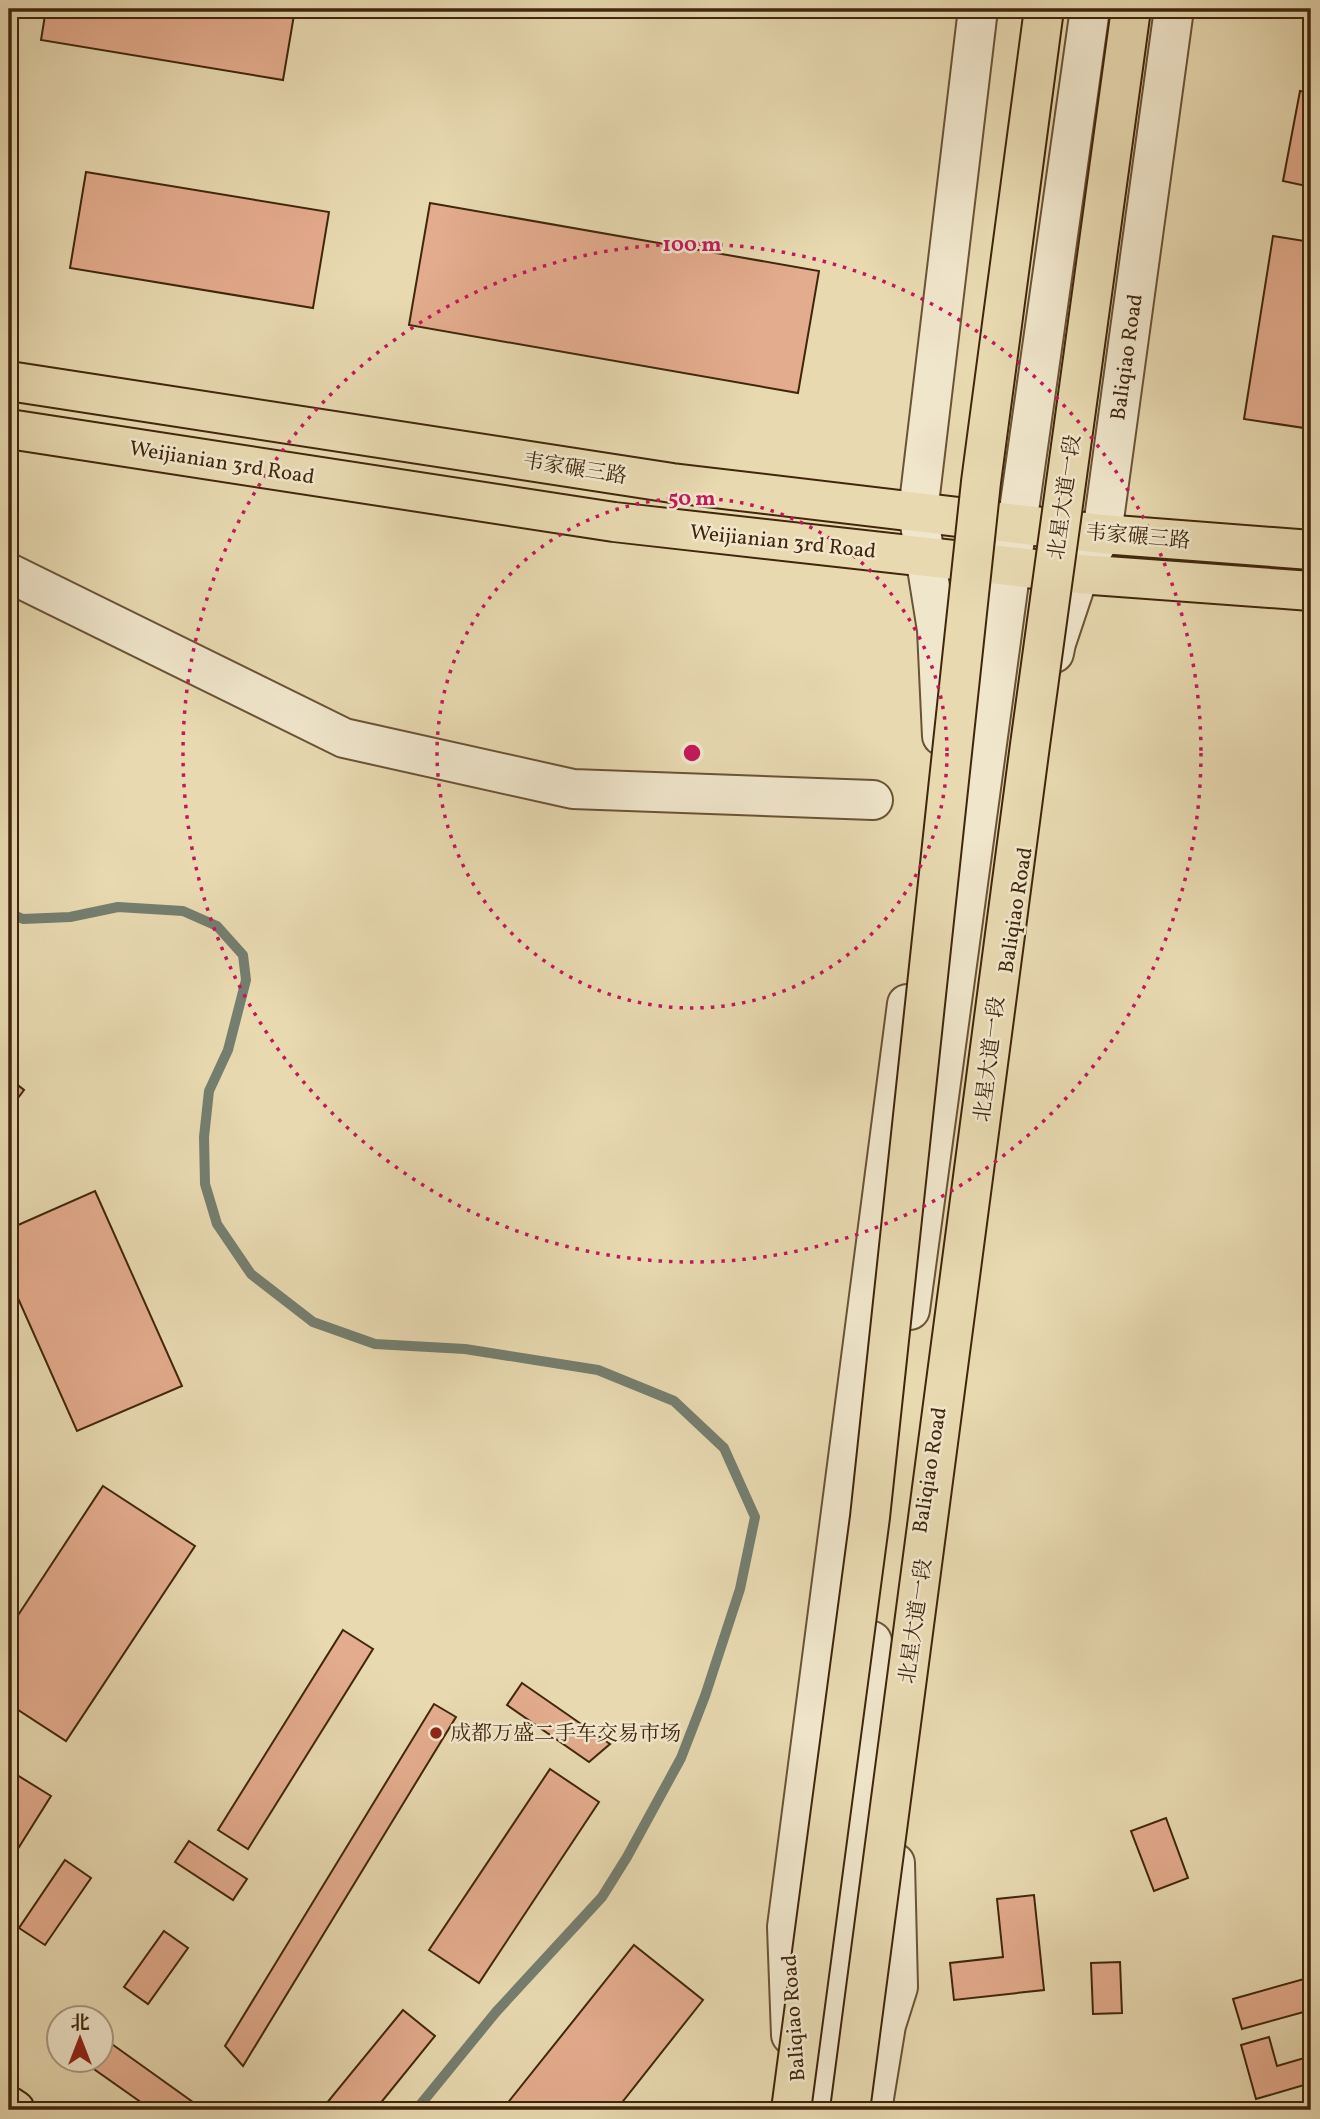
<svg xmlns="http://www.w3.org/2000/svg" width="1320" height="2119" font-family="Vollkorn,'Noto Serif SC',serif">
<rect width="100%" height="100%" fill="#e8d9b1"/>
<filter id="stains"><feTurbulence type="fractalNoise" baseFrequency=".00286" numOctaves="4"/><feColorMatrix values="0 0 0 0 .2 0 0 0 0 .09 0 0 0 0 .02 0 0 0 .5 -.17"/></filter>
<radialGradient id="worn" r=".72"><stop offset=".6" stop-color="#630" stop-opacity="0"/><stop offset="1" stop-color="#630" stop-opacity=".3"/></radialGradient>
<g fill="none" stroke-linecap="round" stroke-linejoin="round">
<polyline stroke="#757e6f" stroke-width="10" points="9,913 23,919 70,917 118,907 183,911 217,926 243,955 246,980 228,1050 209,1091 204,1137 205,1184 217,1224 251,1274 313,1322 375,1344 465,1349 598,1370 674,1401 724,1448 755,1517 740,1589 705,1696 681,1758 627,1857 602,1897 496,2012 416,2110"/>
</g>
<g fill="#e4ac8e" stroke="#41260c" stroke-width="2">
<polygon points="46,9 295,9 283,80 41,40"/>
<polygon points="1300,91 1311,93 1311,187 1283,181"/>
<polygon points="86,172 329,212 313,308 70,268"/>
<polygon points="430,203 819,271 798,393 409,325"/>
<polygon points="1273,236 1311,242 1311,429 1244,419"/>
<polygon points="9,1078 24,1090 9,1110"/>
<polygon points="95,1191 182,1386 77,1431 9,1278 9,1229"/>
<polygon points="103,1486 195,1546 66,1741 9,1704 9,1629"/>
<polygon points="343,1630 373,1649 248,1849 218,1830"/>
<polygon points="522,1683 610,1744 589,1762 507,1705"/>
<polygon points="434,1704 456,1717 243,2066 225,2046"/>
<polygon points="550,1769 599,1802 479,1983 429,1950"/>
<polygon points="9,1770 51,1796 9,1863"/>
<polygon points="1166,1818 1188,1878 1154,1891 1131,1831"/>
<polygon points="189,1841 247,1879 233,1900 175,1862"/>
<polygon points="65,1860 91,1878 45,1945 19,1928"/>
<polygon points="1034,1895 1044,1990 954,2000 950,1963 1003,1957 997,1899"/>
<polygon points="164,1931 188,1948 148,2004 124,1987"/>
<polygon points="634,1945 703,2000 616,2110 502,2110"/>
<polygon points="1120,1962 1122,2013 1093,2014 1091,1963"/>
<polygon points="1311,1977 1311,2010 1242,2029 1233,1999"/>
<polygon points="403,2010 435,2036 375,2110 321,2110"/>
<polygon points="102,2037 204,2110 152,2110 81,2060 102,2060"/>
<polygon points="1269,2037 1277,2066 1311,2056 1311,2083 1256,2099 1241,2045"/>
</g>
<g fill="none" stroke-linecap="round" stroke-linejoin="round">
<g stroke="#6b5335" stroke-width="42">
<g id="minor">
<polyline points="9,573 344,738 573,789 873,800"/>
<polyline points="1054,653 1056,643 1079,574 1102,534 1174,9"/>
<polyline points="942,736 937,630 918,512 978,9"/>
<polyline points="910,1310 1011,567 1090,9"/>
<polyline points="791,2035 787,1927 907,1004"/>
<polyline points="824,2110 824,2091 839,1928 872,1641"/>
<polyline points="872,2110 886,2025 898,1987 895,1863"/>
</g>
</g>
<g stroke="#41260c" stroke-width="42">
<g id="major">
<polyline points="9,381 672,483 1102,534 1311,550"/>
<polyline points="9,429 614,522 1079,574 1311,591"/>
<polyline points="9,2106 15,2110"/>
</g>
</g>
<use href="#minor" stroke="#f0e6cc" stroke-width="38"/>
<use href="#major" stroke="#e8d9b1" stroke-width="38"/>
<g stroke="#41260c" stroke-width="42" stroke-linecap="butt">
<g id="highway-bridge">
<polyline points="791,2110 870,1517 981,482 1044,9"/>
<polyline points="850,2110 1030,745 1131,9"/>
</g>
</g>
<use href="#highway-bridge" stroke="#e8d9b1" stroke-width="38"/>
</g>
<g fill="none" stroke="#c2185b" stroke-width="3.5" stroke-dasharray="3.5 7">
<circle cx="692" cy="753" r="255"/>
<circle cx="692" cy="753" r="509"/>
</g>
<circle fill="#8f2418" stroke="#f0e6cc" stroke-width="2.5" cx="436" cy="1733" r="7"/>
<g text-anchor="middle" stroke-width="5" stroke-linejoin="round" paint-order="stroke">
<g font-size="21" fill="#41260c" stroke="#f0e6cc">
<text transform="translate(1126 357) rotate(-82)" y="7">Baliqiao Road</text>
<text transform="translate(222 462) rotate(9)" y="7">Weijianian 3rd Road</text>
<text transform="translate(575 468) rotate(9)" y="7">韦家碾三路</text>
<text transform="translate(1064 497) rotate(-82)" y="7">北星大道一段</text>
<text transform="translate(1138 536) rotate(5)" y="7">韦家碾三路</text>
<text transform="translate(783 541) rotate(6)" y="7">Weijianian 3rd Road</text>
<text transform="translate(1015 910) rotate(-81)" y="7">Baliqiao Road</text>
<text transform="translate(989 1059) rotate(-83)" y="7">北星大道一段</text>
<text transform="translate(929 1470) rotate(-81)" y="7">Baliqiao Road</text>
<text transform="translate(915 1621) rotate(-82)" y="7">北星大道一段</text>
<text transform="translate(793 2018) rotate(-94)" y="7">Baliqiao Road</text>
</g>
<g font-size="21" fill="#41260c" stroke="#f0e6cc" text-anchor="start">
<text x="450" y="1740">成都万盛二手车交易市场</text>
</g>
</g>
<circle cx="692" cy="753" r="10" fill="#c2185b" stroke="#f0e6cc" stroke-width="3.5"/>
<g font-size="21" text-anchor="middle" font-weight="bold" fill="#c2185b" stroke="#f0e6cc" stroke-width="5" stroke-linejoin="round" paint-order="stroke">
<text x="692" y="251">100 m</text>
<text x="692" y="505">50 m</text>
</g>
<rect width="1320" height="2119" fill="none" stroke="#e8d9b1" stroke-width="35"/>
<rect x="10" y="10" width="1299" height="2098" fill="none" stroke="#41260c" stroke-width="3.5"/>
<rect x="18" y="18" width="1285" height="2084" fill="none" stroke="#41260c" stroke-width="2"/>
<g transform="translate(80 2039)"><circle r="33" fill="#f0e6cc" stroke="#aa997f" stroke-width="2"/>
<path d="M0-5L12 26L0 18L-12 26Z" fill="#8f2418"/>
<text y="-10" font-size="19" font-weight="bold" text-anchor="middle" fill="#41260c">北</text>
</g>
<rect width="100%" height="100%" filter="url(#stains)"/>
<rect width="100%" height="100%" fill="url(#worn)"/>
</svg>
